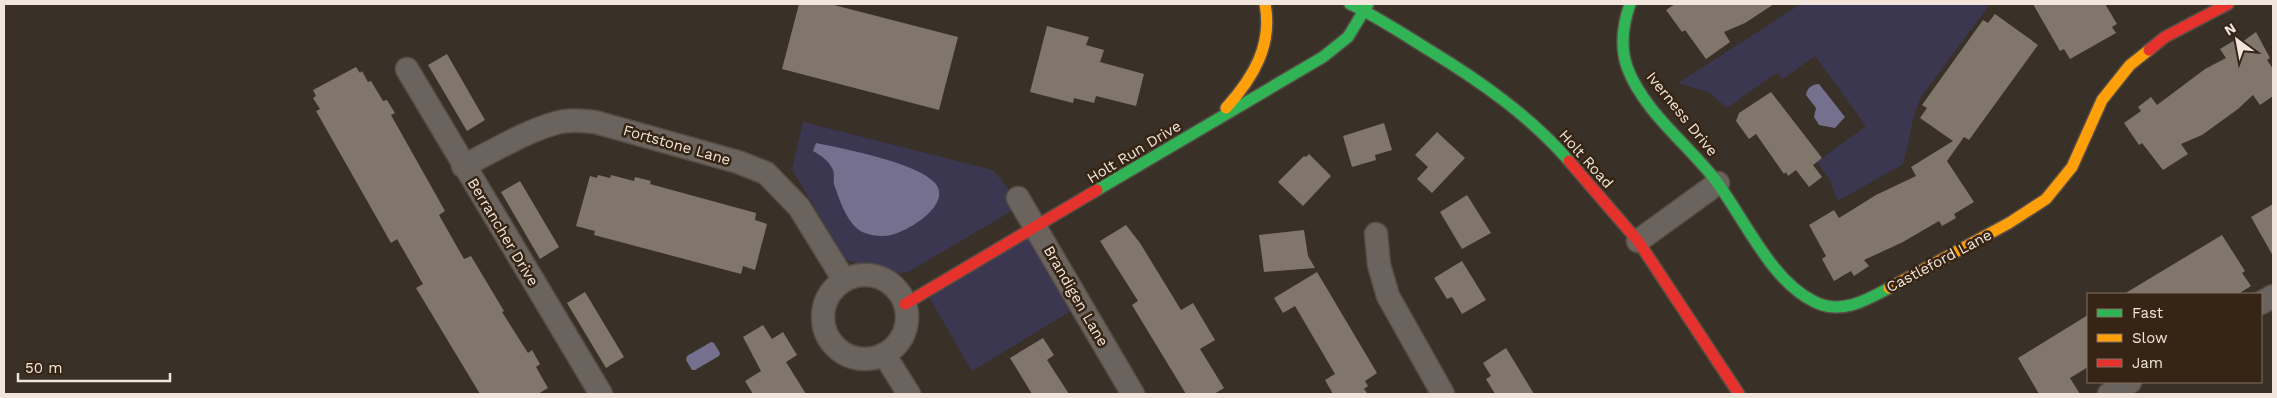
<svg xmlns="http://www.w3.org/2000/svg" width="2277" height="398" font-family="'Work Sans',sans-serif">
<rect width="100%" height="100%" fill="#393027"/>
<g fill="#3c3751">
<path d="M1801,4H1990L1921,97C1911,118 1910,141 1903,164L1838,201L1830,180L1817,162L1866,126L1815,56L1783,79L1778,73L1773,75L1727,108L1710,93L1678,83Z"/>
<polygon points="803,122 993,170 1022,205 908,272 900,273 852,262 845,259 792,169"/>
<polygon points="1035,227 1081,305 972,371 926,292"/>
</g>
<g fill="#74708e">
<path d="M1819,84L1845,117L1835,128L1819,125L1814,117L1816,108L1806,95C1807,88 1812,84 1819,84Z"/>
<path d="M816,143C844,149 916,162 935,183C953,204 909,231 891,235C883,237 872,236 865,233C848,227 840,201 835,187C832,181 836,174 832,168C828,160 820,155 813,151Z"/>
<polygon points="711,342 714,343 720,353 719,356 695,370 692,370 686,360 687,356"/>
</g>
<g fill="#80766c">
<polygon points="799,4 830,4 958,37 939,110 782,69"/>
<polygon points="1675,4 1774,4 1745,23 1724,32 1730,42 1706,59 1685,30 1682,32 1666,10"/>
<polygon points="2033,4 2105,4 2117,24 2112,27 2116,33 2070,59 2064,49 2060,51"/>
<polygon points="1995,14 2038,45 1969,140 1964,137 1947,161 1974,202 1954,214 1956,218 1942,226 1939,221 1903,242 1864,260 1869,266 1854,276 1851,271 1834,281 1822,259 1826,256 1809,225 1834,210 1839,218 1876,195 1916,176 1911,167 1953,141 1920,118 1927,108 1922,105 1983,20 1988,23"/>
<polygon points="1047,26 1089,37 1086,45 1104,50 1100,62 1144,74 1136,106 1096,96 1094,103 1074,98 1073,103 1030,92"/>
<polygon points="2256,32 2270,58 2267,60 2273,69 2273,96 2260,105 2253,95 2238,109 2202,135 2181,144 2188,154 2163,170 2142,143 2139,145 2124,123 2141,111 2138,107 2151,97 2157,105 2205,69 2226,58 2220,49 2235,40 2238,45"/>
<polygon points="447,54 485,120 467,131 428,65"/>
<polygon points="356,67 360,73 362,71 368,82 371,81 383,101 387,100 395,113 391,115 445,211 439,215 464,259 471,256 504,311 502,312 528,353 532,350 540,364 536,367 548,388 538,394 480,394 416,288 423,284 397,239 391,243 316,111 320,109 313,98 316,96 313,90"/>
<polygon points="1771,92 1822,158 1813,165 1822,177 1809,187 1796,170 1788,176 1786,172 1784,174 1756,134 1749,139 1736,121 1739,113"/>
<polygon points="1384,123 1392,150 1375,155 1376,160 1352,167 1343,136"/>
<polygon points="1437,132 1465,158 1432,193 1417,179 1428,167 1415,155"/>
<polygon points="1309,154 1331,176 1303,206 1278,182 1304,156 1306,157"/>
<polygon points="598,175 610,178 611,175 634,181 635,177 651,181 650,184 756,213 755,220 767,224 755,270 743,266 741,274 594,235 595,231 576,226 590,176 597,178"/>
<polygon points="520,181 559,247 540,259 501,192"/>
<polygon points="1467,195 1491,233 1462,249 1440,212"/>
<polygon points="2273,204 2273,256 2251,217"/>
<polygon points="1126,225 1140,243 1181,310 1193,303 1215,340 1200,349 1224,388 1214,394 1186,394 1132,305 1138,301 1100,241"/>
<polygon points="1304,230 1308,256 1315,268 1264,272 1259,235"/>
<polygon points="2222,235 2245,271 2242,273 2251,286 2238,294 2124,294"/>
<polygon points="1462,261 1486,300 1462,314 1452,297 1447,299 1434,278"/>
<polygon points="1317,272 1377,373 1365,381 1368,386 1364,389 1368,394 1333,394 1325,380 1335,374 1295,306 1283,313 1274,298"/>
<polygon points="585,292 624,357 606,368 567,303"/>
<polygon points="2088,315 2088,367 2070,378 2080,394 2039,394 2018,358"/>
<polygon points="763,325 772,339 783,332 797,355 786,362 806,394 753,394 745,381 761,371 743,337"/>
<polygon points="1043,338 1054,355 1047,360 1069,394 1032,394 1010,358"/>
<polygon points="1506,348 1534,394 1495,394 1486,379 1491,376 1483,363"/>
</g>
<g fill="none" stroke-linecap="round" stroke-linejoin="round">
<g stroke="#564d45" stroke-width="25">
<g id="street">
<polyline points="407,69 601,394"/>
<path d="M463,166C492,152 526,131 556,123C569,119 582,121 595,122L738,162L766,173L799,207L844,280"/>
<polyline points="1018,198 1133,394"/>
<polyline points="1376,234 1379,265 1388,296 1443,394"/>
<polyline points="1638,241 1718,183"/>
<circle cx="865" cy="317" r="42"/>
<polyline points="2261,303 2273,296"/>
<polyline points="884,354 909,394"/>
<polyline points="2109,394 2130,382"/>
</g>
</g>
<g stroke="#564d45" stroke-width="14">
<g id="fast">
<path d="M1350,4C1378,17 1403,34 1429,50C1480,81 1530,116 1569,161"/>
<path d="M1630,4C1623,24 1620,46 1627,67C1643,110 1685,142 1713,177C1743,215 1770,281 1815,302C1841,315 1867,300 1889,288"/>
<polyline points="1097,190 1323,57 1348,37 1368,4"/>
</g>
</g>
<g stroke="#564d45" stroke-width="14">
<g id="slow">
<path d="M1226,108C1253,78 1273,45 1265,4"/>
<polyline points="1889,288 2009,223 2046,199 2072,167 2102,100 2130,65 2149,50"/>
</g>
</g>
<g stroke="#564d45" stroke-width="14">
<g id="jam">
<polyline points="2149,50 2165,37 2228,4"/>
<polyline points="1569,161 1638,241 1739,394"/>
<polyline points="905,304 1097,190"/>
</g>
</g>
<use href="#street" stroke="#6b635d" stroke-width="22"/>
<use href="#fast" stroke="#30b455" stroke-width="11"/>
<use href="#slow" stroke="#ff9f0a" stroke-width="11"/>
<use href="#jam" stroke="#e5322d" stroke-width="11"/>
</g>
<g text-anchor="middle" stroke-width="5" stroke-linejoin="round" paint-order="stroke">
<g font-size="15" fill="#f2e6dc" stroke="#362515">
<text transform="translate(1682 114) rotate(51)" y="5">Iverness Drive</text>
<text transform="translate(677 145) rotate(16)" y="5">Fortstone Lane</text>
<text transform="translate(1134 152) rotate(-31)" y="5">Holt Run Drive</text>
<text transform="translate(1586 159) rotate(48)" y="5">Holt Road</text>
<text transform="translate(503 232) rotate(59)" y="5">Berrancher Drive</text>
<text transform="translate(1939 261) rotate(-28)" y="5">Castleford Lane</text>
<text transform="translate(1076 296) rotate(60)" y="5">Brandigen Lane</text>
</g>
</g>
<rect width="2277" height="398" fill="none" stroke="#f2e6dc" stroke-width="10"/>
<rect x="2087" y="293" width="175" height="90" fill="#362515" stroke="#817265"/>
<rect x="2097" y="309" width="25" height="8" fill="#30b455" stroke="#817265"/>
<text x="2132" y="318" font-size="15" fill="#f2e6dc">Fast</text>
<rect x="2097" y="334" width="25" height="8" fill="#ff9f0a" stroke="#817265"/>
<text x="2132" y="343" font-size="15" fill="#f2e6dc">Slow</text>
<rect x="2097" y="359" width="25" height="8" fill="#e5322d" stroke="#817265"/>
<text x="2132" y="368" font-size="15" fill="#f2e6dc">Jam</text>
<g transform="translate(2237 40) rotate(328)" stroke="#362515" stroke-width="4" paint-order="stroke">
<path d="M0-4L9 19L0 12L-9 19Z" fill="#f2e6dc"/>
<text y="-8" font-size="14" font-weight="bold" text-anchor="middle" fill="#f2e6dc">N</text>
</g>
<path d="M18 373v8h152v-8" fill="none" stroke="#f2e6dc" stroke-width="2.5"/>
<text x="25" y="373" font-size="15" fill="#f2e6dc" stroke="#362515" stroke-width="4" paint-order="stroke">50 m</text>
</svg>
